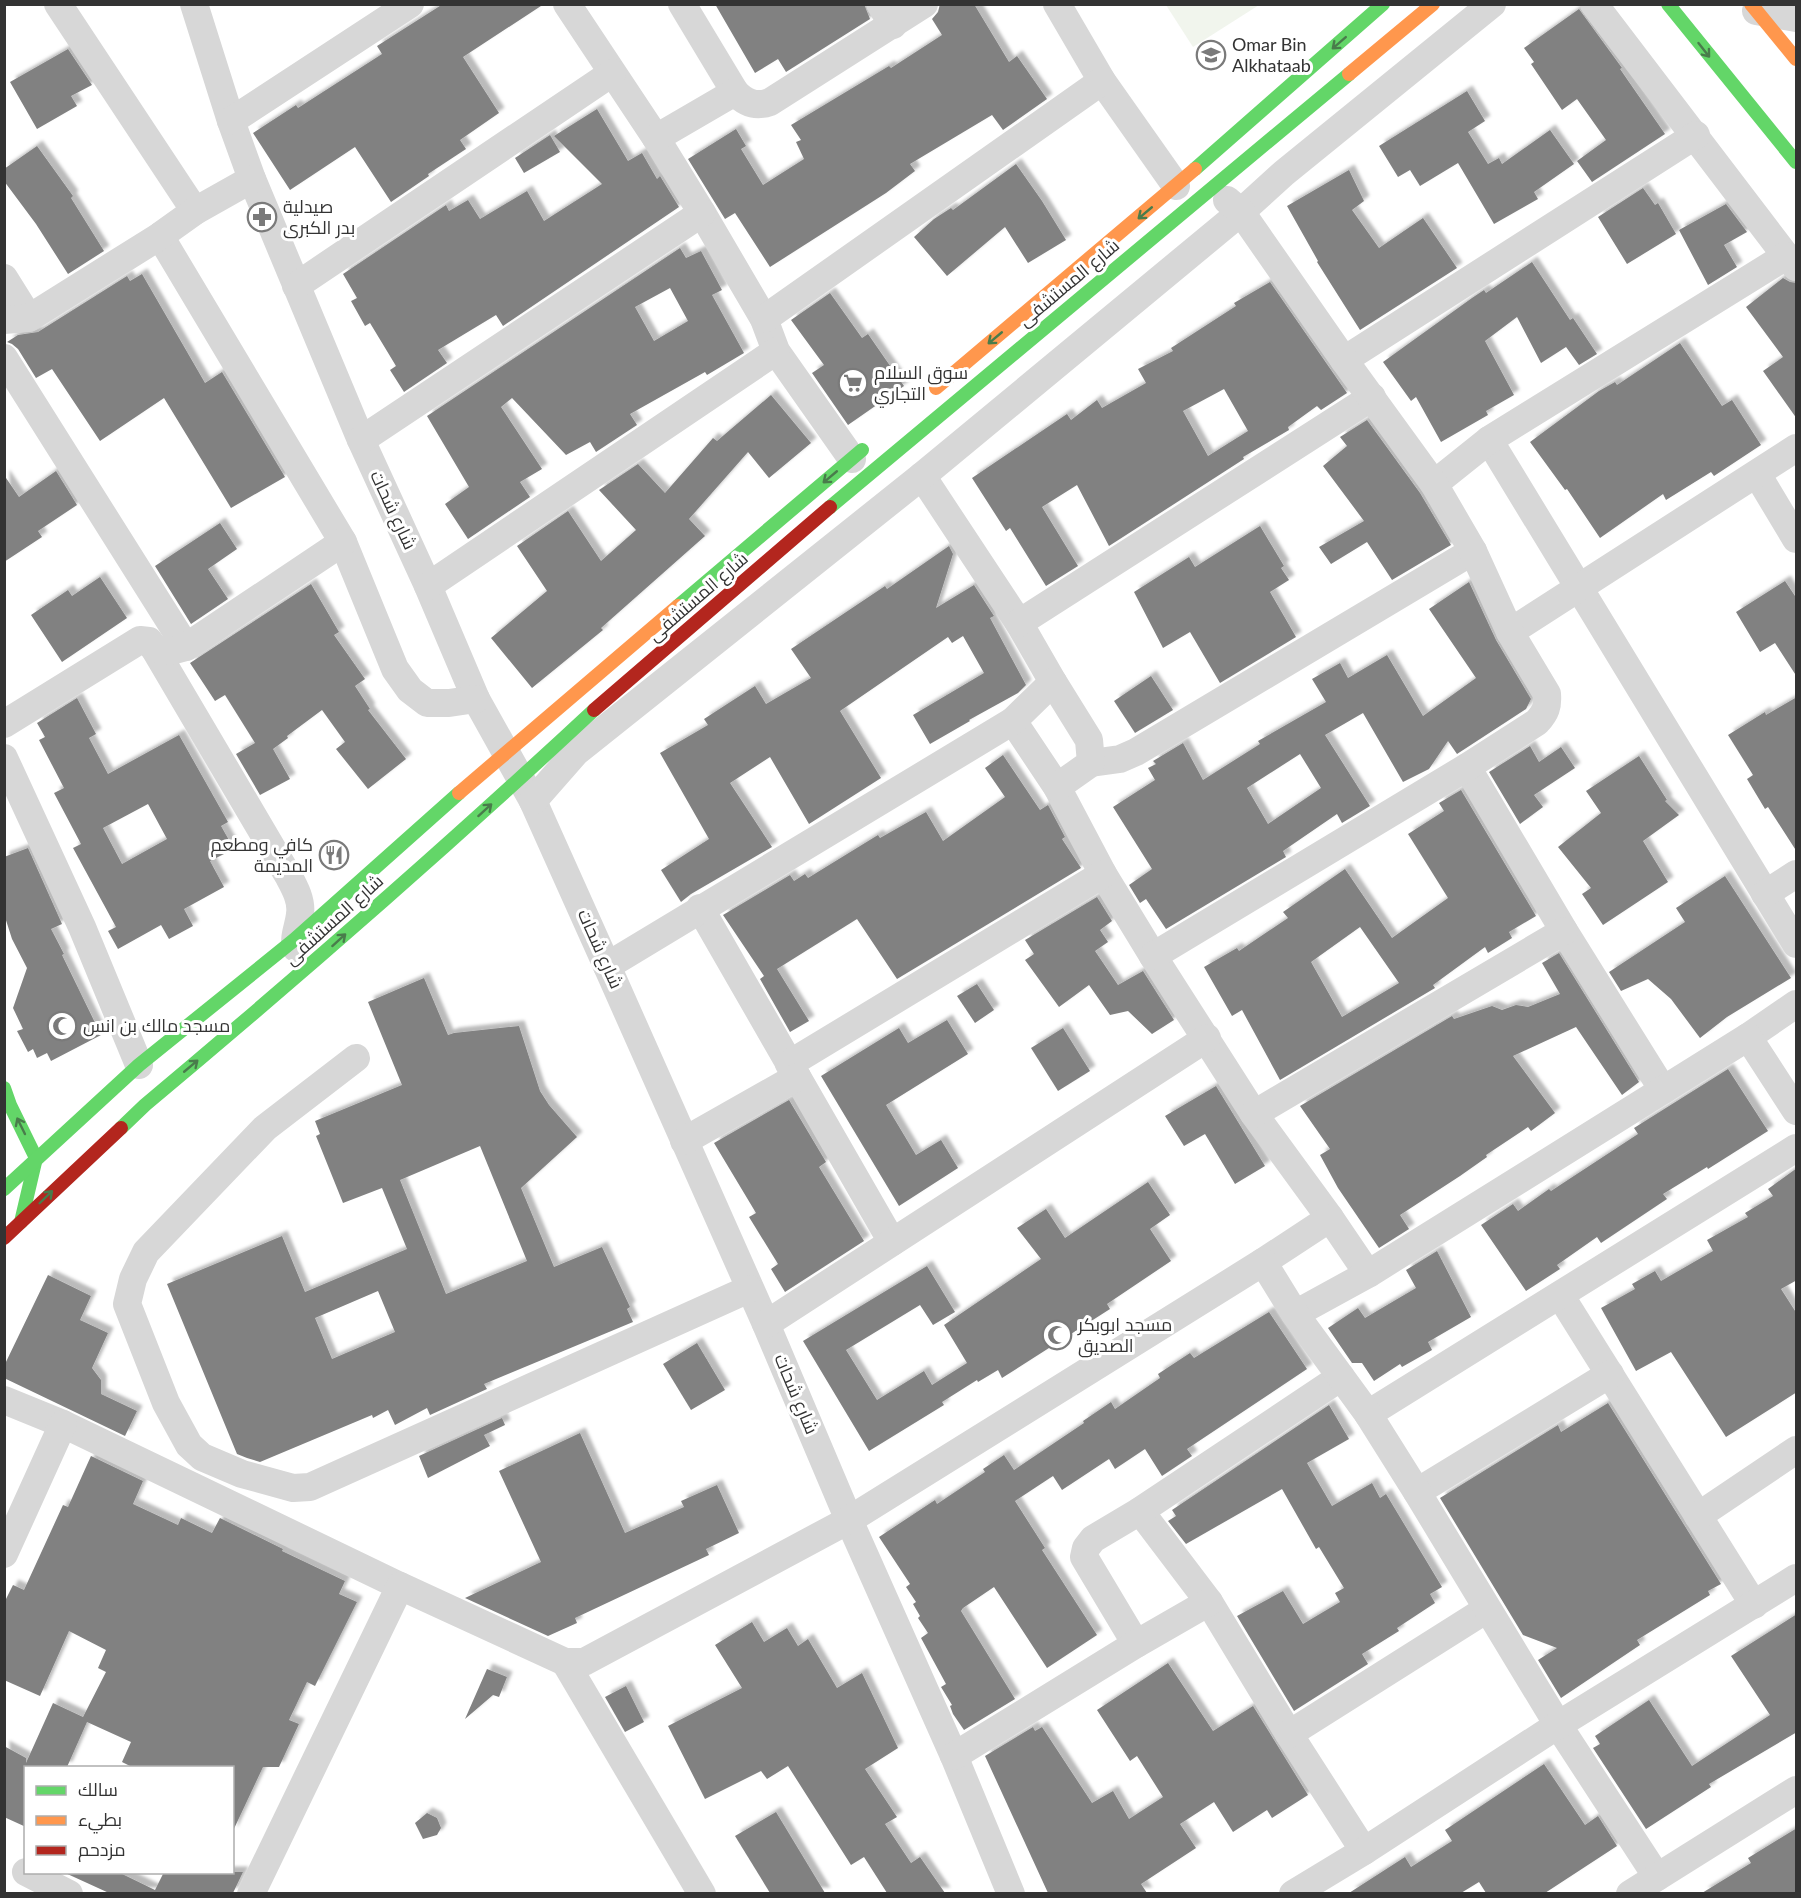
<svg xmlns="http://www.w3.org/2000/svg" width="1801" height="1898" font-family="Lato,Cairo,sans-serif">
<defs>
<filter id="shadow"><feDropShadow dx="5.5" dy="-5.5" stdDeviation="1.5" flood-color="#0004"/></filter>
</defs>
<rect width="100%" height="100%" fill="#fff"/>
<polygon fill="#f1f5ed" points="1166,5 1259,5 1193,47"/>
<g fill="#818181" fill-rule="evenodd" filter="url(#shadow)">
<polygon points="443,4 544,4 463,57 499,113 460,140 466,149 428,174 429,176 391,202 355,147 290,190 253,133 296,105 298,108 382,54 377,46"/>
<polygon points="715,4 864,4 870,19 786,72 778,59 755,73"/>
<polygon points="940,4 974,4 1009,62 1017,56 1047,99 1003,130 992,115 910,164 915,171 886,193 770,267 735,213 725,219 688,159 736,129 746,146 741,149 763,185 804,159 796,142 801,140 791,125 889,66 891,68 942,35 932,19 938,12"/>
<polygon points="1579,9 1622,68 1620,69 1665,134 1592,182 1577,161 1606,140 1577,99 1562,110 1531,64 1534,62 1524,48"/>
<polygon points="68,49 92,85 71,96 77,106 37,129 10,82"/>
<polygon points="1467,91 1485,121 1468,132 1488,164 1499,158 1502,164 1550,130 1574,164 1534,192 1538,199 1494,224 1458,163 1420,186 1410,170 1398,177 1379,146"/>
<polygon points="597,109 628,161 642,153 657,179 660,176 679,207 503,326 496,315 438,350 447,363 404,392 390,370 396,366 370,323 365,326 351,301 357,298 343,274 446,205 449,211 468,200 480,219 527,191 544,221 602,184 554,136"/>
<polygon points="550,135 560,152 524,173 515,158"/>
<polygon points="37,146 73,196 71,198 104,251 68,274 36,224 4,181 4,169"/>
<polygon points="1016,164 1042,201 1066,240 1028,263 1005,227 947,276 914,237 934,219 951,208 953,210"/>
<polygon points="1349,170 1364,201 1352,210 1379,248 1423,218 1457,268 1360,330 1317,262 1318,261 1287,206"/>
<polygon points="1643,188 1655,205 1658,203 1676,234 1627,264 1598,217"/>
<polygon points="1726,204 1747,232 1724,245 1737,267 1708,285 1679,230"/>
<path d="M680,248L686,258L701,251L722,290L712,295L744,353L707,375L705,372L630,414L637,425L596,452L590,442L566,455L512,398L501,407L542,469L520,482L530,497L468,539L445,504L469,487L427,416ZM670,288L688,321L654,341L635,307Z"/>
<polygon points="1532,262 1570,320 1573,318 1597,354 1579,365 1566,347 1541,363 1517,317 1485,341 1514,395 1486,411 1488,415 1441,442 1416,397 1411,401 1383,362 1472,298 1484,290 1486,293"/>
<polygon points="142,274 205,383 222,372 285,477 231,508 164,398 100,441 52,369 36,378 18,349 12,344 7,342 18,335 38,332 127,276 130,281"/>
<polygon points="1783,278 1790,282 1797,283 1797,419 1763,371 1783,357 1746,307"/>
<path d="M1270,282L1347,393L1321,410L1317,406L1288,427L1289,430L1243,457L1244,459L1109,546L1077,485L1042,507L1078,566L1046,586L1010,528L1006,531L972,478L1067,414L1071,420L1097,400L1102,408L1146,383L1138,369L1173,351L1171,348L1236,306L1234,303ZM1224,389L1248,431L1208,456L1183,411Z"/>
<polygon points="830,293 862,338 868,334 904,386 848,425 812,373 824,365 791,320"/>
<polygon points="1680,343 1722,406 1732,400 1761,445 1714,476 1711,472 1666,500 1663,494 1600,538 1567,489 1565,490 1530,442 1599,391 1615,382 1617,385"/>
<polygon points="771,395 811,443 769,478 748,452 689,519 705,536 601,628 603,630 532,688 491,638 547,591 517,546 568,511 601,561 636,530 599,490 638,464 665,493 713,438 717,441"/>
<polygon points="1367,420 1420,493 1451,545 1392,580 1367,542 1331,564 1319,547 1364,521 1323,466 1347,446 1340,437"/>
<polygon points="56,471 77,505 38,531 42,537 4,562 4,475 19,497"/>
<polygon points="220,523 237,549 208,569 228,599 191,624 155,566"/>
<polygon points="1260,526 1284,566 1281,568 1289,580 1270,592 1296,637 1220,683 1190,632 1163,648 1134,592 1189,557 1195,567"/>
<polygon points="949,546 953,554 936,608 974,585 994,616 990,618 1026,685 1018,693 969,720 970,721 930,744 913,715 984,673 963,636 952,643 948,637 840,711 881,778 809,824 770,757 730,783 772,847 691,894 681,902 661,870 709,839 660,753 708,725 704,719 755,686 766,704 811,678 791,649 885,586 887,589"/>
<polygon points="100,577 127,618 62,662 31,615 68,590 72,596"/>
<polygon points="1785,581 1797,599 1797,677 1775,643 1760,652 1736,612"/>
<path d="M1469,582L1496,640L1531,699L1526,709L1457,754L1448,741L1429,769L1403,782L1363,713L1325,735L1370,806L1342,823L1337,814L1283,851L1286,857L1166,929L1146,899L1140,903L1129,885L1152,869L1113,807L1155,780L1148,768L1156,764L1153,761L1183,743L1203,780L1260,744L1258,741L1326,702L1312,679L1340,663L1348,678L1387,655L1423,716L1476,678L1429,609ZM1300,754L1321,788L1268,824L1247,788Z"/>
<polygon points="311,584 339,632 334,635 365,679 355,686 370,709 368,710 406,759 368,789 336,749 345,742 322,710 287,736 288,738 273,749 290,779 260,795 236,754 255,743 225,695 215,701 190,663"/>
<polygon points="1151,676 1173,710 1135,733 1114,701"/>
<polygon points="1797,697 1797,852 1768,807 1765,809 1747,779 1753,775 1728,735 1765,712 1766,715"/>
<path d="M77,698L96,734L89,738L108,774L179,735L228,822L221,826L234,849L210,861L224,887L184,909L193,926L169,939L161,925L118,949L108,931L116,927L73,848L81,844L54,793L64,788L39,740L45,737L37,723ZM148,804L167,839L122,864L103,828Z"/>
<polygon points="1530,746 1539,762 1561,747 1575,768 1534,795 1543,807 1520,824 1489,772"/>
<polygon points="1003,755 1040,810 1048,805 1065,837 1062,839 1081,868 897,979 857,919 777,969 809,1021 790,1032 760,979 764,976 723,915 790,875 794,881 805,874 808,878 878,835 880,838 926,812 943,841 1005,797 985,768"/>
<polygon points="1639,756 1667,800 1665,801 1679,815 1643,841 1668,882 1603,925 1582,894 1591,888 1558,847 1601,813 1586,791"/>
<path d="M1461,790L1536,916L1509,932L1512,938L1488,953L1485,947L1433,985L1435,988L1280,1080L1242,1010L1232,1016L1204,967L1237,948L1239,951L1288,918L1283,912L1345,869L1392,938L1448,898L1408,834L1444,811L1439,803ZM1360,927L1399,983L1342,1017L1311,962Z"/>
<polygon points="28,848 62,924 51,929 64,954 62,955 101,1035 51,1061 47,1053 37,1058 33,1049 28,1052 17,1031 23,1029 13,1008 27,968 12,939 4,914 4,857"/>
<polygon points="1725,876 1791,978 1727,1017 1700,1038 1671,999 1648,979 1621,991 1609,972 1685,922 1676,908"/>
<polygon points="1097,897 1112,921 1100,930 1108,942 1095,951 1118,985 1143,971 1174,1020 1152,1034 1128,1011 1110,1015 1089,985 1059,1007 1025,960 1034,954 1025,940"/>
<polygon points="1559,953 1639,1082 1622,1095 1576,1027 1513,1056 1555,1113 1531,1131 1528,1127 1486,1155 1487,1157 1460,1176 1400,1215 1409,1229 1379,1248 1338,1188 1320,1155 1330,1149 1300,1106 1452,1016 1454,1019 1492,1006 1502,1010 1516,1005 1528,1007 1560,994 1542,963"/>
<path d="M424,978L448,1035L454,1033L519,1026L540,1091L549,1105L577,1137L521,1188L554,1267L602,1247L630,1307L627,1309L633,1322L484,1384L487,1389L430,1415L427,1408L395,1425L388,1410L373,1418L372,1415L260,1462L247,1458L237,1454L167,1284L282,1236L305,1292L407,1249L382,1188L343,1203L316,1136L320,1134L315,1121L402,1085L368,1002ZM480,1146L527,1261L446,1294L400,1180ZM378,1291L395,1332L332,1359L315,1318Z"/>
<polygon points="977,984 994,1010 975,1023 957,996"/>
<polygon points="947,1020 968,1054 886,1105 916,1155 941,1140 958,1168 899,1206 821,1076 899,1028 908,1043"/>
<polygon points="1063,1028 1090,1071 1058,1091 1031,1048"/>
<polygon points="1728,1069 1768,1131 1708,1169 1707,1167 1663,1194 1667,1199 1601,1243 1597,1237 1557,1265 1560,1269 1526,1291 1481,1225 1513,1204 1518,1211 1549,1189 1551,1191 1638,1134 1634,1128"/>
<polygon points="1216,1086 1265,1166 1235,1184 1205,1134 1184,1146 1165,1116"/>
<polygon points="789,1100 826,1162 819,1167 864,1241 785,1292 771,1269 778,1264 749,1217 756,1213 714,1143"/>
<polygon points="1797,1168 1797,1280 1781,1289 1797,1314 1797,1392 1726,1437 1671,1352 1636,1371 1601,1308 1635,1289 1632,1284 1655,1271 1661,1281 1713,1251 1707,1240 1748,1217 1745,1213 1773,1196 1768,1189"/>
<polygon points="1148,1182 1170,1215 1150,1229 1171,1261 1107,1304 1110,1309 1002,1378 998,1370 978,1382 977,1380 942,1402 944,1405 869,1451 803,1341 927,1266 955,1312 933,1325 920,1305 846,1350 877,1400 924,1371 932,1385 967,1363 944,1325 1041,1259 1017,1228 1046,1209 1065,1238"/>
<polygon points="1437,1251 1471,1317 1428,1342 1432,1350 1402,1367 1400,1364 1374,1381 1362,1363 1352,1363 1328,1328 1358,1308 1365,1318 1416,1288 1406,1270"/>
<polygon points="48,1275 91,1296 80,1320 108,1333 92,1368 101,1380 101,1394 137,1411 125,1436 4,1378 4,1366"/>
<polygon points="1269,1312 1307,1369 1187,1449 1192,1456 1162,1476 1145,1449 1115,1469 1109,1459 1062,1490 1053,1476 1015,1501 1045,1548 1042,1550 1097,1635 1047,1668 994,1587 963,1608 961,1611 1015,1699 964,1730 953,1714 950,1706 952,1705 941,1687 946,1684 921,1638 928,1633 918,1618 920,1616 913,1604 916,1602 906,1587 910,1584 879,1537 935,1500 937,1504 985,1472 983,1469 1004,1455 1014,1470 1084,1423 1083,1421 1111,1402 1115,1409 1160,1378 1158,1374 1190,1353 1194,1358"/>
<polygon points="697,1343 725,1390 691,1410 663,1364"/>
<polygon points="1608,1403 1721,1584 1708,1591 1710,1595 1637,1640 1640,1645 1561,1698 1538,1660 1557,1648 1523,1635 1440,1498 1558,1425 1561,1432"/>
<polygon points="1329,1405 1349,1439 1307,1463 1332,1506 1372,1483 1380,1498 1386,1494 1442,1587 1430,1594 1435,1603 1397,1628 1399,1631 1362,1654 1368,1664 1294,1711 1237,1616 1283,1591 1303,1624 1340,1602 1335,1593 1344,1588 1319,1547 1316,1549 1282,1489 1186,1544 1168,1521 1176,1516 1172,1510"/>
<polygon points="502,1418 505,1425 484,1435 490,1446 428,1478 419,1456"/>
<polygon points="580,1433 625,1533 684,1507 681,1501 717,1485 739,1533 706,1549 709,1555 575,1618 577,1623 548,1636 465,1598 541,1562 499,1471"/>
<polygon points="91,1456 143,1481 133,1504 178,1525 181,1518 212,1533 220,1518 283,1549 282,1551 345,1581 339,1594 357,1602 315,1686 307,1682 289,1720 299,1724 279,1767 263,1767 232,1833 232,1767 132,1767 122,1762 131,1742 87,1722 67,1767 26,1767 26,1827 4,1817 4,1746 26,1758 26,1763 53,1703 83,1717 106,1672 98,1668 106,1650 69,1631 40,1696 4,1680 4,1603 13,1585 24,1590 63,1505 68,1507"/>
<polygon points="1797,1614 1797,1732 1709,1784 1711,1787 1646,1829 1593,1748 1600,1744 1595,1736 1649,1700 1692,1766 1770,1715 1731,1656"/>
<polygon points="752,1622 764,1642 787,1628 798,1646 808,1639 837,1688 862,1673 898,1748 865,1769 897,1817 885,1824 911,1863 920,1857 945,1893 887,1893 864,1857 851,1865 788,1766 767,1779 761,1771 705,1799 668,1726 742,1688 715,1645"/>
<polygon points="1168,1663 1213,1731 1253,1706 1308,1795 1272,1818 1267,1810 1233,1832 1214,1802 1180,1824 1196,1848 1141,1884 1147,1893 1048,1893 985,1756 1033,1727 1035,1731 1042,1727 1092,1803 1113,1791 1129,1819 1163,1797 1137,1756 1130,1761 1097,1710"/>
<polygon points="487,1669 507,1677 499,1697 493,1695 465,1719"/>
<polygon points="626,1686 644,1722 625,1732 605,1697"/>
<polygon points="1544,1764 1585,1825 1598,1816 1617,1846 1545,1893 1486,1893 1479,1882 1461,1893 1349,1893 1405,1857 1411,1867 1452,1841 1445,1830"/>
<polygon points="776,1812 825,1893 770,1893 735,1836"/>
<polygon points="427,1813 437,1818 441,1828 437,1835 423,1839 415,1823"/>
<polygon points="1797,1828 1797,1893 1702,1893 1751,1863 1748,1858"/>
<polygon points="63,1872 118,1872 155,1890 164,1872 243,1872 233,1893 109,1893"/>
</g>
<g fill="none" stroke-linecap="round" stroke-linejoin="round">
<g stroke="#d7d7d7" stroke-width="28">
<polyline points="58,4 195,211"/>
<polyline points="194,4 231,121 252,179 361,440 428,586 476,699 533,801 607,966 766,1324 849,1520 954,1756 1011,1894"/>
<polyline points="567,4 656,138 702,213 764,319 776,351 852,459"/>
<polyline points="682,4 735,92"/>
<polyline points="880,4 893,25"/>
<polyline points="1057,4 1102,81 1176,186"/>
<polyline points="1594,4 1786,256 1796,267"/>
<polyline points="1756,11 1796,18"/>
<polyline points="231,121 410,4"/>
<path d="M656,138L735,92C745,103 756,107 770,102L924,4"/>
<polyline points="160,236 343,542 395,669 410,690 427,703 449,703 476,699"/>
<polyline points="4,278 29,318"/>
<polyline points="296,286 612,73"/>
<polyline points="764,319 1102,81"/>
<polyline points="4,320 29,318 160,236 195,211 252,179"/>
<polyline points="4,358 186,647"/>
<polyline points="1344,360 1696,135"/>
<polyline points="361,440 702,213"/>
<polyline points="1489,440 1796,944"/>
<polyline points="1757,474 1796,539"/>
<polyline points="922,476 1019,623 1053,682"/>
<polyline points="1434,484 1489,440 1786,256"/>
<polyline points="428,586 776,351"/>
<polyline points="1019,623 1372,397"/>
<polyline points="1510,632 1796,448"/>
<path d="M154,648L289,877C295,888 302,901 300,914C299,926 293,936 296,948"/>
<polyline points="1013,721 1057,787 1103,874 1153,956 1254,1114 1330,1218"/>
<polyline points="4,724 140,640 149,641 154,648 171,651 186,647 343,542"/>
<polyline points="4,758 82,927 139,1065"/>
<polyline points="1091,763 1120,759 1136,752 1473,551"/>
<polyline points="1467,767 1564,931 1663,1090"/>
<polyline points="533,801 576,752 922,476 1241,212 1284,173 1492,4"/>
<polyline points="1765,894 1796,874"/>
<polyline points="700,908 892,1242"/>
<path d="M1153,956L1467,767L1537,722C1546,712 1548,706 1547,694L1510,632L1473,551L1434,484L1344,360L1241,212L1227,200"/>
<polyline points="607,966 1013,721 1053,682 1089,740 1091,763 1057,787"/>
<polyline points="1748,1037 1796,1004"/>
<polyline points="356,1058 265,1128 146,1252 133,1279 127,1304 166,1403 189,1445 202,1457 242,1474 293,1488 310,1487 749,1289"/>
<polyline points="789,1064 1103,874"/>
<polyline points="1254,1114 1564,931"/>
<polyline points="684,1141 797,1077"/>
<polyline points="1263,1262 1330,1218 1368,1274"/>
<polyline points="1560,1295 1754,1605"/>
<polyline points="1295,1314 1368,1274 1748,1037 1796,1111"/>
<polyline points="766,1324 1207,1038"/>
<polyline points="4,1400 63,1424 400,1586"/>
<polyline points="1368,1414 1796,1148"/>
<polyline points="1417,1492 1610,1374"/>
<polyline points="1140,1511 1209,1602 1289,1734 1364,1851"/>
<polyline points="1698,1516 1796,1450"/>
<polyline points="4,1554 63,1424"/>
<polyline points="1136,1644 1084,1557 1086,1548 1093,1539 1140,1511 1341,1377"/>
<polyline points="565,1662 702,1894"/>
<polyline points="1289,1734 1487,1609"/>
<polyline points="954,1756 1136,1644 1209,1602"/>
<polyline points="26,1872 69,1894"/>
<polyline points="251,1894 400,1586 565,1662 584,1662 849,1520 1263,1262 1295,1314 1368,1414 1417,1492 1558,1725 1657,1877"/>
<polyline points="1293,1894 1364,1851 1558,1725 1796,1578"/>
<polyline points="1630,1894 1796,1790"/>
</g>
<g stroke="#63d668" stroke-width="14">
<polyline points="1668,4 1796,162"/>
<polyline points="1195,169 1383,4"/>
<polyline points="830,507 1349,74"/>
<polyline points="678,606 862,450"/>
<polyline points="4,1088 10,1105 36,1158 21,1222"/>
<path d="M121,1128L145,1105C298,977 448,846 594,710"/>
<polyline points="4,1189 139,1065 294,940 459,793"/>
</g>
<g stroke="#ff974d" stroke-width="14">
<polyline points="1751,4 1796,59"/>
<polyline points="1349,74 1433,4"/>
<polyline points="936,388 1195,169"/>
<polyline points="459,793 678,606"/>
</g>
<g stroke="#b3261e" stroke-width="14">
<polyline points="594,710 830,507"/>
<polyline points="4,1238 121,1128"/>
</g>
</g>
<defs><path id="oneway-shaft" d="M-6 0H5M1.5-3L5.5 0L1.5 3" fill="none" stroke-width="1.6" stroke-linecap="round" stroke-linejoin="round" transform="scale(1.5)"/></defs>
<g stroke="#497c4b">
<use href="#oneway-shaft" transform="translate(1339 43) rotate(139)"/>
<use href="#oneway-shaft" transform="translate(1704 50) rotate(52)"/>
<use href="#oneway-shaft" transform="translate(1145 213) rotate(140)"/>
<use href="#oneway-shaft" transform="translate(995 338) rotate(140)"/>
<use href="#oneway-shaft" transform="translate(830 477) rotate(140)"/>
<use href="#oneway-shaft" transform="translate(485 810) rotate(-42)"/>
<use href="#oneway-shaft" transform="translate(339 940) rotate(-42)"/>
<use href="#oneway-shaft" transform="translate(191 1066) rotate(-40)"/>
<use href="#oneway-shaft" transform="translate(21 1126) rotate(-116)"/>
<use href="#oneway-shaft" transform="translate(46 1197) rotate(-44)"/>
</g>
<defs>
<g id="school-ring" transform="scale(1.5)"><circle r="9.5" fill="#fff" stroke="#7a7a7a" stroke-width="1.5"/><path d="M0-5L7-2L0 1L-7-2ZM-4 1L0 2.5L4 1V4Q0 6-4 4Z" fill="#7a7a7a"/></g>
<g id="pharmacy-ring" transform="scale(1.5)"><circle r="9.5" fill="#fff" stroke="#7a7a7a" stroke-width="1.5"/><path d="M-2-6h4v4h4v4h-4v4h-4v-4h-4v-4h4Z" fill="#7a7a7a"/></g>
<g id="supermarket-ring" transform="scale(1.5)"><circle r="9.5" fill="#fff" stroke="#7a7a7a" stroke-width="1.5"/><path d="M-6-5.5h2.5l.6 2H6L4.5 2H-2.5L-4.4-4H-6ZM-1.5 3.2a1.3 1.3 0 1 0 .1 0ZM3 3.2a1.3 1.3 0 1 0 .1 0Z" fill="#7a7a7a"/></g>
<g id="restaurant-ring" transform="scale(1.5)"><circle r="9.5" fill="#fff" stroke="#7a7a7a" stroke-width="1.5"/><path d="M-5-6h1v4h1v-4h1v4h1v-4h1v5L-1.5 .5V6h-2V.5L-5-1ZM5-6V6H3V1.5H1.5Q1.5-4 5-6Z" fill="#7a7a7a"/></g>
<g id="mosque-ring" transform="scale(1.5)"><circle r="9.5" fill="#fff" stroke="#7a7a7a" stroke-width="1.5"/><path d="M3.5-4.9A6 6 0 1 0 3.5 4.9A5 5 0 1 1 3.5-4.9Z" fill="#7a7a7a"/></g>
</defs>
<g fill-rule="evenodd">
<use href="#school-ring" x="1211" y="55"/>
<use href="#pharmacy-ring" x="262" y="217"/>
<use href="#supermarket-ring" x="853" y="383"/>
<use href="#restaurant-ring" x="334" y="855"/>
<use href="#mosque-ring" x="62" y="1026"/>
<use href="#mosque-ring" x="1057" y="1335"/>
</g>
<g text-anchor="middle" stroke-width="6" stroke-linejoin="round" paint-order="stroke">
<g font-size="18" fill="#333" stroke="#fff" text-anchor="start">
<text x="1232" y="51">Omar Bin<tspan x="1232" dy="21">Alkhataab</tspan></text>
<text x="283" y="213">صيدلية<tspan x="283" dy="21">بدر الكبرى</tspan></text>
<text x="874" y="379">سوق السلام<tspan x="874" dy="21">التجاري</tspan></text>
<text x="313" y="851" text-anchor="end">كافي ومطعم<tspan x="313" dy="21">المديمة</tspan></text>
<text x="83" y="1032">مسجد مالك بن انس</text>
<text x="1078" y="1331">مسجد ابوبكر<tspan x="1078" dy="21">الصديق</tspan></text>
</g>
<g font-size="18" fill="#333" stroke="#fff">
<text transform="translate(1069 283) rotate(-40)" y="6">شارع المستشفى</text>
<text transform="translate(393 510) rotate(65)" y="6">شارع شحات</text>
<text transform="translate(698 597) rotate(-41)" y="6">شارع المستشفى</text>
<text transform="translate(334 920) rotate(-42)" y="6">شارع المستشفى</text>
<text transform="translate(600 949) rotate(66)" y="6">شارع شحات</text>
<text transform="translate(796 1394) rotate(67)" y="6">شارع شحات</text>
</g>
</g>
<rect width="1801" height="1898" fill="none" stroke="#333333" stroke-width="12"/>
<rect x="24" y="1766" width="210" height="108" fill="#ffffff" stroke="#adadad" stroke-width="1.5"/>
<rect x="36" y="1786" width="30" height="9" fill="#63d668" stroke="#adadad" stroke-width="1.5"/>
<text x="78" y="1796" font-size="18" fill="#333333">سالك</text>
<rect x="36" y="1816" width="30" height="9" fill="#ff974d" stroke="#adadad" stroke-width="1.5"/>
<text x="78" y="1826" font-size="18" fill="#333333">بطيء</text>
<rect x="36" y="1846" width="30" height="9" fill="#b3261e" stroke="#adadad" stroke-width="1.5"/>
<text x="78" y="1856" font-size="18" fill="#333333">مزدحم</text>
</svg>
